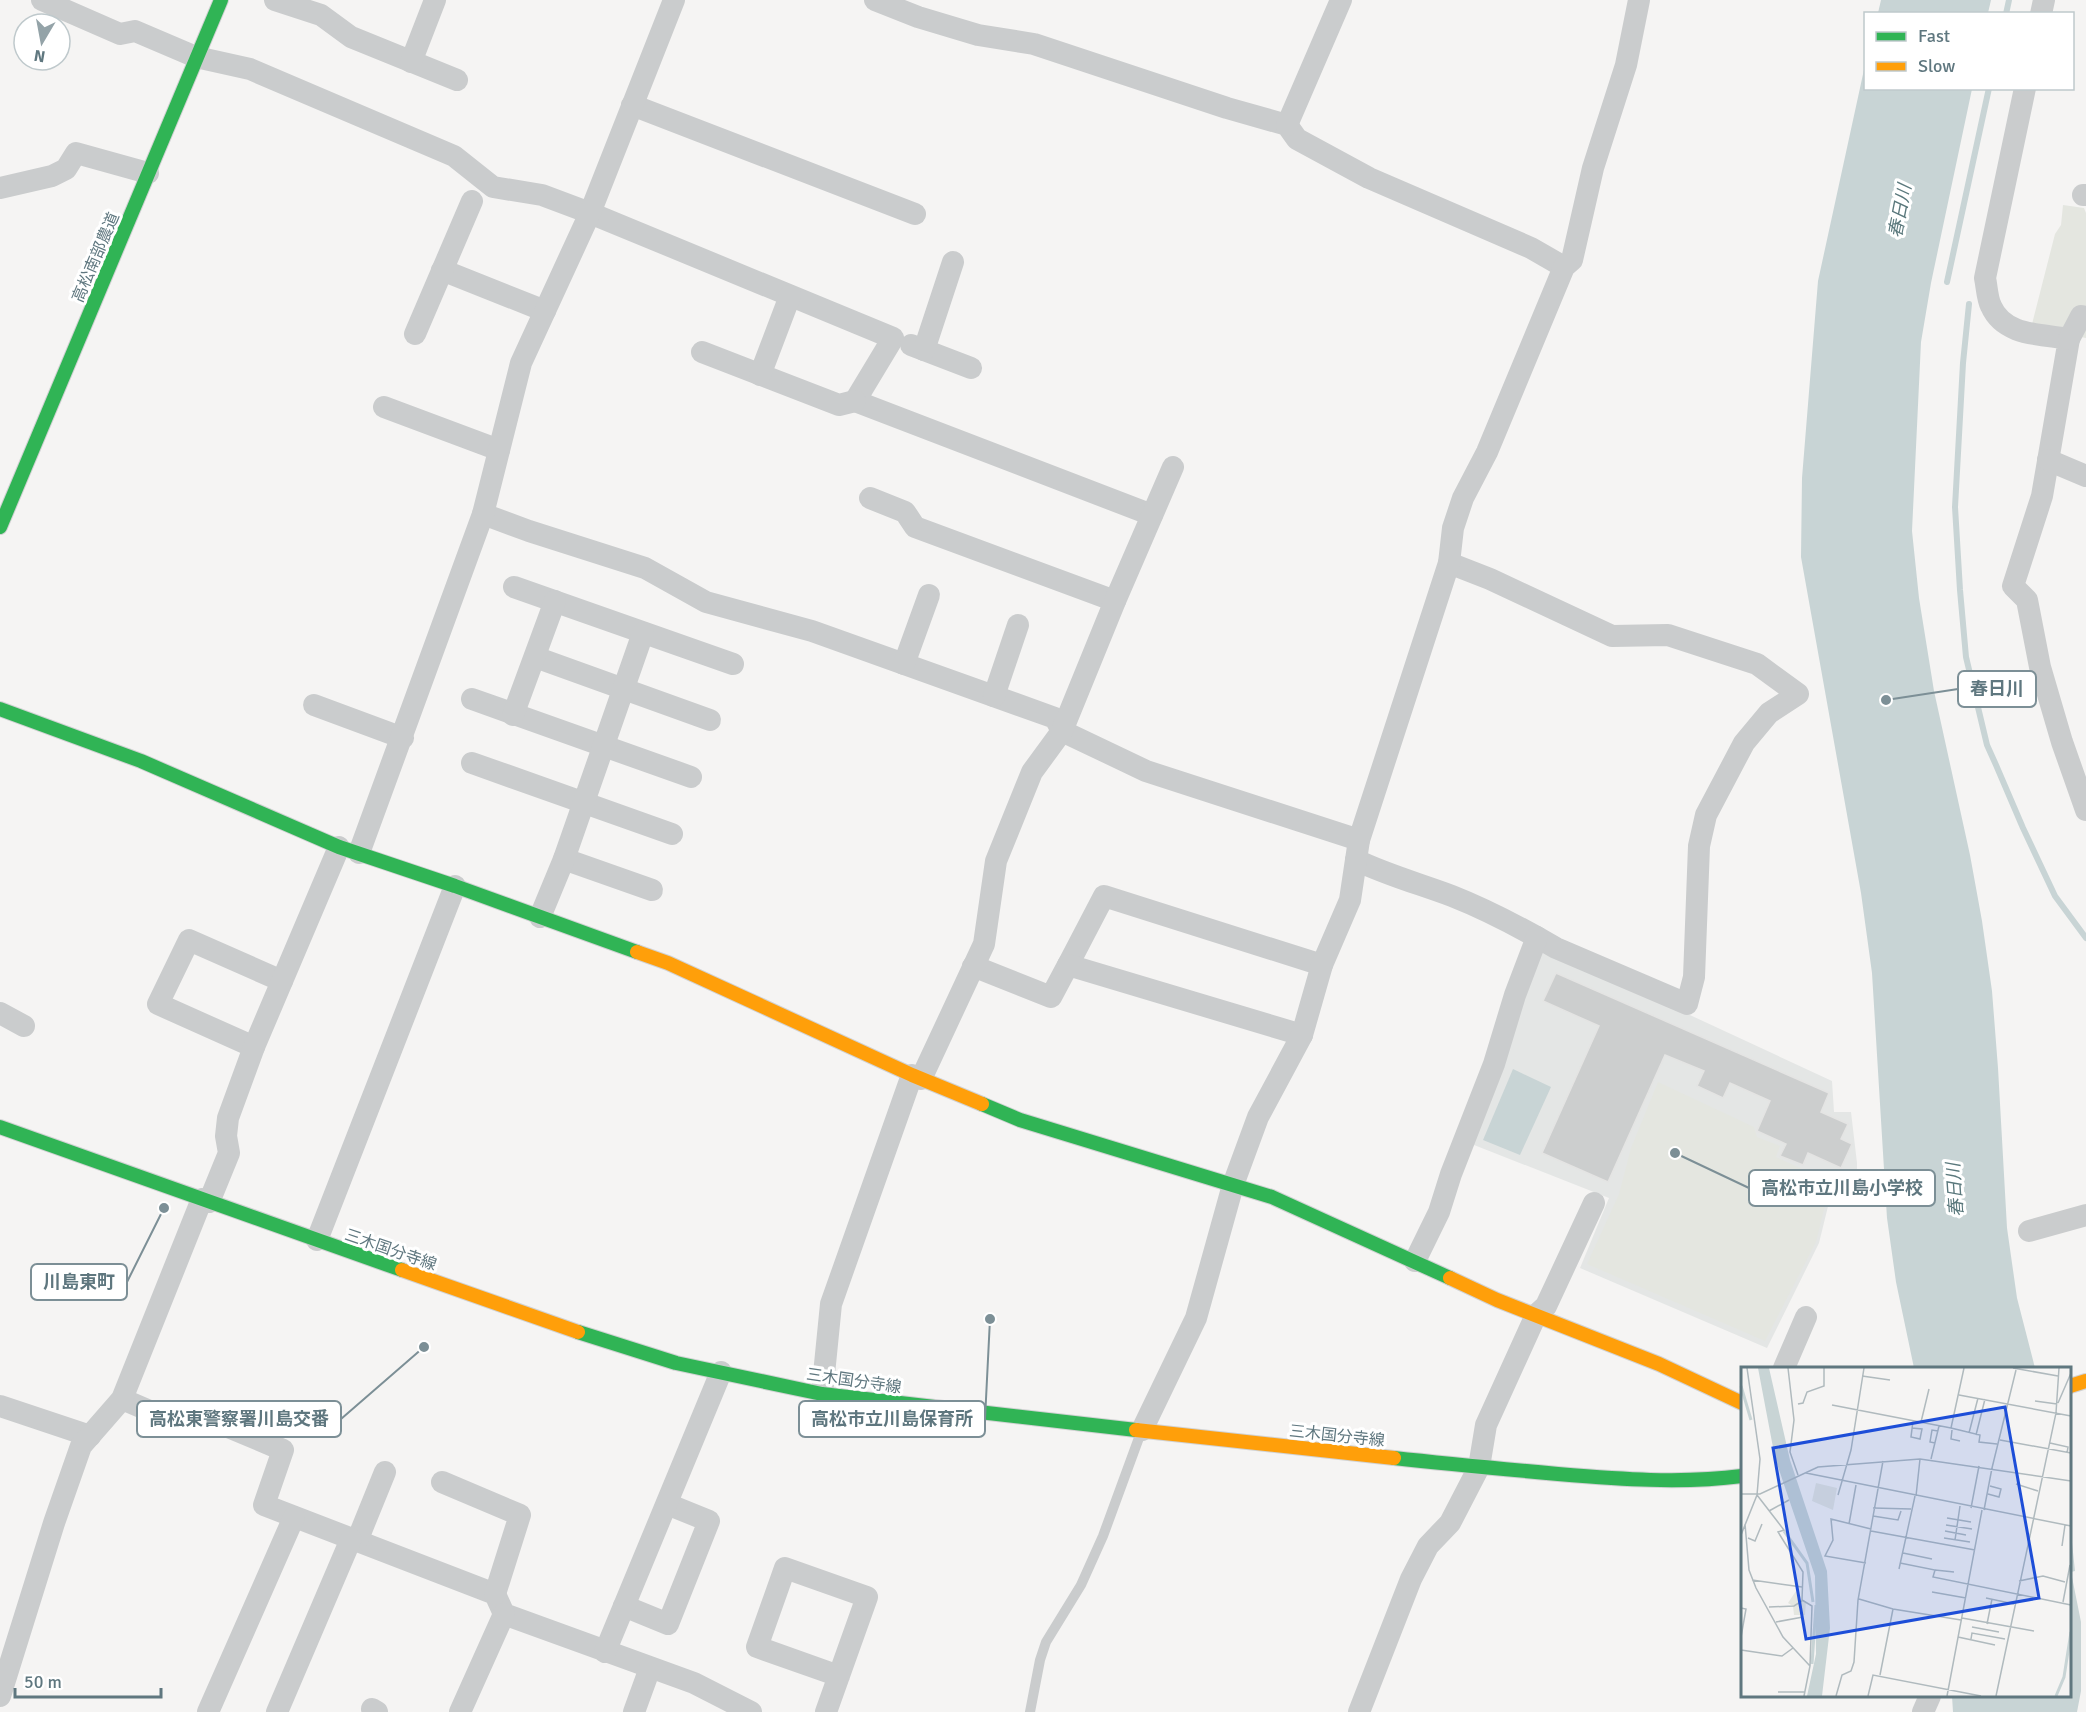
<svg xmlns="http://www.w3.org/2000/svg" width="2086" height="1712" font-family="Signika,'Noto Sans JP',sans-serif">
<rect width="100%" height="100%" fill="#f5f4f3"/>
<polygon fill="#e4e6e5" points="1537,944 1832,1081 1834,1112 1851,1112 1857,1163 1857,1192 1832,1190 1819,1243 1767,1348 1580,1268 1609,1198 1469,1143"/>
<g fill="#e4e6e0">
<polygon points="2063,205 2084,208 2086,213 2086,338 2031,328 2055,234 2061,225"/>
<polygon points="1658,1082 1754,1127 1757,1137 1780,1146 1776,1157 1809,1172 1829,1189 1816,1242 1765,1341 1587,1264 1619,1194 1631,1148"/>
</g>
<g fill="#c8d4d5">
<polygon points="1881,0 1991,0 1988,13 1878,13"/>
<polygon points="1865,65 1866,88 1972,89 1931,283 1921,342 1912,531 1919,598 1934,691 1970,855 1982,921 1992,991 1998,1068 2007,1228 2017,1298 2035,1368 1914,1368 1896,1282 1887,1218 1872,973 1861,893 1801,557 1802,478 1818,281"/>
<polygon points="1513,1069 1551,1087 1520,1155 1483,1140"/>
<polygon points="2070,1524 2075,1571 2071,1572 2081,1622 2081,1691 2077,1712 1953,1712 1952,1696 2070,1696"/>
</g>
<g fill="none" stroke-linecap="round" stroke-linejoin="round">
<g stroke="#c8d4d5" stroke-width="6">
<polyline points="2006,14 2009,0"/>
<polyline points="1947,282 1989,88"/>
<polyline points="1969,304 1963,363 1955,507 1960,590 1966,657 1987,745 1996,765 2023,828 2055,896 2086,938"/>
</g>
</g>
<polygon fill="#cccece" stroke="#e4e4e3" stroke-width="1.5" points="1556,973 1829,1093 1821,1112 1848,1124 1841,1139 1852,1144 1841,1168 1808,1153 1803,1165 1780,1156 1786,1144 1757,1131 1770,1101 1730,1083 1723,1098 1697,1086 1704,1071 1665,1055 1608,1182 1542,1153 1599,1026 1543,1001"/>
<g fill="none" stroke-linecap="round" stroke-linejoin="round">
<g stroke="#d1d2d3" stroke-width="16">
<g id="fast">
<polyline points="0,527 221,0"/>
<polyline points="0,709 141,761 339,847 455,886 637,952"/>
<polyline points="982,1104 1020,1120 1272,1197 1450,1278"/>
<polyline points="0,1127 402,1270"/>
<polyline points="578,1332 676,1363 822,1394 1136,1430"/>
<path d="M1394,1458C1449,1464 1503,1469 1558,1474C1619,1479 1681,1484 1742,1476"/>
</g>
</g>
<g stroke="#d1d2d3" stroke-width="16">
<g id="slow">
<polyline points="637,952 668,963 912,1075 982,1104"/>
<polyline points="402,1270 578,1332"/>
<polyline points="1450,1278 1497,1300 1659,1364 1742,1403"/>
<polyline points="2070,1386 2086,1381"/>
<polyline points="1136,1430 1394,1458"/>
</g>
</g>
<polyline stroke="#cacccd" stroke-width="10" points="1030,1712 1040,1660 1046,1642 1081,1585 1103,1536 1140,1435"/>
<g stroke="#cacccd" stroke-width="22">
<polyline points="42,0 120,34 135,31 196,57 250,69 454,156 493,187 542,195 590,213 893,338 855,401 1152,515"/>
<polyline points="275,0 321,15 351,37 457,80"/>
<polyline points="875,0 918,17 978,35 1034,44 1227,108 1287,125 1297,139 1369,178 1531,248 1564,267"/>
<polyline points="2041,14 2044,0"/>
<polyline points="411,62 435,0"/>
<path d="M2025,88L1985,278C1987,287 1987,298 1991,306C2004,336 2040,334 2069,339L2042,496L2013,586L2027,600L2040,667L2062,742L2086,810"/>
<polyline points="632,105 915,214"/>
<polyline points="1287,125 1341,0"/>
<polyline points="0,188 52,176 66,169 76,153 148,173"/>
<polyline points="2083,195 2086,195"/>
<polyline points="442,270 545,311"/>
<polyline points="415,334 472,201"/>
<polyline points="2069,339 2081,316 2086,317"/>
<polyline points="911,345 971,368"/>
<polyline points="924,350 953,262"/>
<polyline points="702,352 839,405 855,401"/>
<polyline points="760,375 790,296"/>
<polyline points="384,407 499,450"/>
<polyline points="2048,460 2086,476"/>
<polyline points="870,498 905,512 915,527 1115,601"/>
<polyline points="483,514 529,531 645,568 706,602 812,631 1055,718 1062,731 1146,771 1359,840"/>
<polyline points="514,587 733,664"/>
<polyline points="535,657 710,720"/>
<polyline points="904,664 929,595"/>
<polyline points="994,696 1018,625"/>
<polyline points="472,699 691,777"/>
<polyline points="314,705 403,738"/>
<polyline points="513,715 555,601"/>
<polyline points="472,763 672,834"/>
<polyline points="359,853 483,514 521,363 590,213 674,0"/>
<polyline points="564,859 652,890"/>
<path d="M1356,860C1387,875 1420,884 1452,896C1485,909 1525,930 1556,948L1687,1004L1694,977L1699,846L1706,815L1744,743L1769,713L1798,694L1757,664L1668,635L1612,636L1490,579L1449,563"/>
<polyline points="540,917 564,859 643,633"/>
<polyline points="1068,965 1104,896 1322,965"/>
<polyline points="973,966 1051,997 1068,965 1302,1035"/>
<polyline points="0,1013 24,1026"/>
<polyline points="254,1047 158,1004 189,940 282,981"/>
<polyline points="921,1079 984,944 996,861 1032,772 1062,731 1115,601 1173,467"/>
<polyline points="209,1202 229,1153 226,1136 228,1118 254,1047 339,847"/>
<polyline points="2029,1231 2086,1215"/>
<polyline points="317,1240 455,886"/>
<polyline points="1415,1261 1439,1212 1451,1174 1494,1064 1515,995 1537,937"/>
<polyline points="1784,1368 1806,1317"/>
<polyline points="822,1394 831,1304 912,1075"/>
<polyline points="122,1399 180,1424 190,1411 283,1450 264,1505 495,1594 504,1614 694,1683 751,1712"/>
<polyline points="0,1406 90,1436"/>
<polyline points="1142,1430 1196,1318 1233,1185 1258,1117 1302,1035 1322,965 1350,900 1359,840 1449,563 1453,528 1463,498 1487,452 1564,267 1572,260 1593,168 1626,65 1639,0"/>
<polyline points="442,1482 520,1515 495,1594"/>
<polyline points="357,1541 385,1472"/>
<polyline points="624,1606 668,1624 709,1521 667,1504"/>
<polyline points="605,1652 721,1372"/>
<polyline points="0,1696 54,1523 81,1446 122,1399 202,1199"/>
<polyline points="372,1709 377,1712"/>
<polyline points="208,1712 294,1517"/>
<polyline points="277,1712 351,1539"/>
<polyline points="460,1712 504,1614"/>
<polyline points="634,1712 650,1668"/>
<polyline points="826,1712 867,1597 785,1568 757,1647 839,1676"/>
<polyline points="1359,1712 1411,1579 1428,1546 1450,1523 1479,1467 1486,1425 1536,1315 1546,1306 1594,1203"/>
<polyline points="1923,1712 1930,1696"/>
</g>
<use href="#fast" stroke="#30b455" stroke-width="14"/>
<use href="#slow" stroke="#ff9f0a" stroke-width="14"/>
</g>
<g text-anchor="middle" stroke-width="6" stroke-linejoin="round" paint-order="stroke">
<g font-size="16" fill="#5f777f" stroke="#fff">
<text transform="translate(95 257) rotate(-67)" y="6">高松南部農道</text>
<text transform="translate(391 1249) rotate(19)" y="6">三木国分寺線</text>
<text transform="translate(854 1380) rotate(8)" y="6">三木国分寺線</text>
<text transform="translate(1337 1435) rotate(6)" y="6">三木国分寺線</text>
</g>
<g font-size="18" font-style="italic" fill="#5a787c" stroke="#fff">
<text transform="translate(1900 211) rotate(-79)" y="6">春日川</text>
<text transform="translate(1955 1190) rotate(-94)" y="6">春日川</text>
</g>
</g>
<g transform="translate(1741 1367)">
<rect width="330" height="330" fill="#f5f4f3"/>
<path d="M75,116L96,121L92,143L71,134ZM55,224L57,233L65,234L64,248H53L52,239L47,236Z" fill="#e4e6e0"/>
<path d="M17,1H28L49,93L86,204L89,261L81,329H66L75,287L74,209L34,91Z" fill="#c8d4d5"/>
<path fill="none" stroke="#c8d4d5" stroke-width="3" d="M0,19L10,53M43,164L66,196L72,235M71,297L75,238M315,329L323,310L330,265"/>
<path fill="none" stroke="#b0babe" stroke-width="1.5" d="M47,1L53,53L49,85L57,108M272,1L317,9M121,9L149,13M218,28L330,49M294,34L316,37M317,36L330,6M57,37L62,36L66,25L83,19V1M91,38L210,61L239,68L238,75L256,77M180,55L188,22M171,61L181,62L179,72L170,70L172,54M210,61L223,1M211,63L210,72L219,74M228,66L237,31M235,68L244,32M259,73L330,86M194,76L189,75L191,63L197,64M309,76L327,80L326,86M190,92L198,59M251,101L275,3M65,106L330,159M275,117L297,124M0,127H19L77,100L179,92L330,114M247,127L258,130L260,122L249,119M16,128L43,163L37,165L62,205L61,233L71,239L69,299M97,128L110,83L123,1M175,129L179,92M132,141L170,142M230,141L238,99M243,143L251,101M28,144L48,133M132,149L157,153L160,144M206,151L230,155M4,157L8,203L15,221L42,270L69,299L63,329M108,157L115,118M205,158L231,162M130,164L234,183M204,164L225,168M0,168L16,128L19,92L6,1M7,171L14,174L21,157M203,171L229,175M214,173L219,139M321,179L324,158M162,186L191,192M125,196L84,189L92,173L90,152L130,162M159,196L194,203L192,210L330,238M158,202L174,129M194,203L213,205M11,213L61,220M278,214L302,209L324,215M191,225L225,231M245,231L273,237M118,232L152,242L220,253M322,235L329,198M28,240L53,239L61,234M0,241L5,242L0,270M221,251L293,264M35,255L62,250M246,257L251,232M231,260L258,265M217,270L254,278M230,272L231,266L264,272M0,283L41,289L52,281M139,308L152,242M37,325H64M95,329L101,308L110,304L113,295L117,233L142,94M127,329L132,308L240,329M206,329L241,143M255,329L315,46L318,1"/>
<path fill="#1d4ed8" fill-opacity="0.15" stroke="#1d4ed8" stroke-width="3" d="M264,40L298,231L65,272L32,81Z"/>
<rect width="330" height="330" fill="none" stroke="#5f777f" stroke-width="3"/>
</g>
<path fill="none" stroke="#7c8f96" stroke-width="2" d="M1886 700L1958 689M1675 1153L1749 1188M164 1208L127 1282M990 1319L985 1419M424 1347L341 1419"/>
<g fill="#7c8f96" stroke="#fff" stroke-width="2">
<circle cx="1886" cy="700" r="6"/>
<circle cx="1675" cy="1153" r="6"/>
<circle cx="164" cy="1208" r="6"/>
<circle cx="990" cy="1319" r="6"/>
<circle cx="424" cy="1347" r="6"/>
</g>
<g fill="#fff" stroke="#7c8f96" stroke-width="2">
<rect x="1958" y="671" width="78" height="36" rx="6"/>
<rect x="1749" y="1170" width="186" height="36" rx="6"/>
<rect x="31" y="1264" width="96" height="36" rx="6"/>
<rect x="799" y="1401" width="186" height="36" rx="6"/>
<rect x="137" y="1401" width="204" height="36" rx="6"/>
</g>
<g font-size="18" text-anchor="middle" font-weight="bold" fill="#5f777f">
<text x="1997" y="695">春日川</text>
<text x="1842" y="1194">高松市立川島小学校</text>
<text x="79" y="1288">川島東町</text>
<text x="892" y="1425">高松市立川島保育所</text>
<text x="239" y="1425">高松東警察署川島交番</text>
</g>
<rect x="1864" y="12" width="210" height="78" fill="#ffffff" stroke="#bfc9cc" stroke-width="1.5"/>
<rect x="1876" y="32" width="30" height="9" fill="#30b455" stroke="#bfc9cc" stroke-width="1.5"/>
<text x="1918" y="42" font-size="18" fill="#5f777f">Fast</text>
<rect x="1876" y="62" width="30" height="9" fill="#ff9f0a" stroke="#bfc9cc" stroke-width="1.5"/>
<text x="1918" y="72" font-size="18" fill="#5f777f">Slow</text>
<g transform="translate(42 42) rotate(190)"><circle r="28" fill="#ffffff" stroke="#bfc9cc" stroke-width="1.5"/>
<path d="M0-4.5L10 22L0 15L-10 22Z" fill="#94a3a8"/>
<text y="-9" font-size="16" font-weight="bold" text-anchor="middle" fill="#5f777f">N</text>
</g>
<path d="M15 1688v9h146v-9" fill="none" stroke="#5f777f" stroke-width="3"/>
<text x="24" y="1688" font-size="18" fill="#5f777f" stroke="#ffffff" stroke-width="4.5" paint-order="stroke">50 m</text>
</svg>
